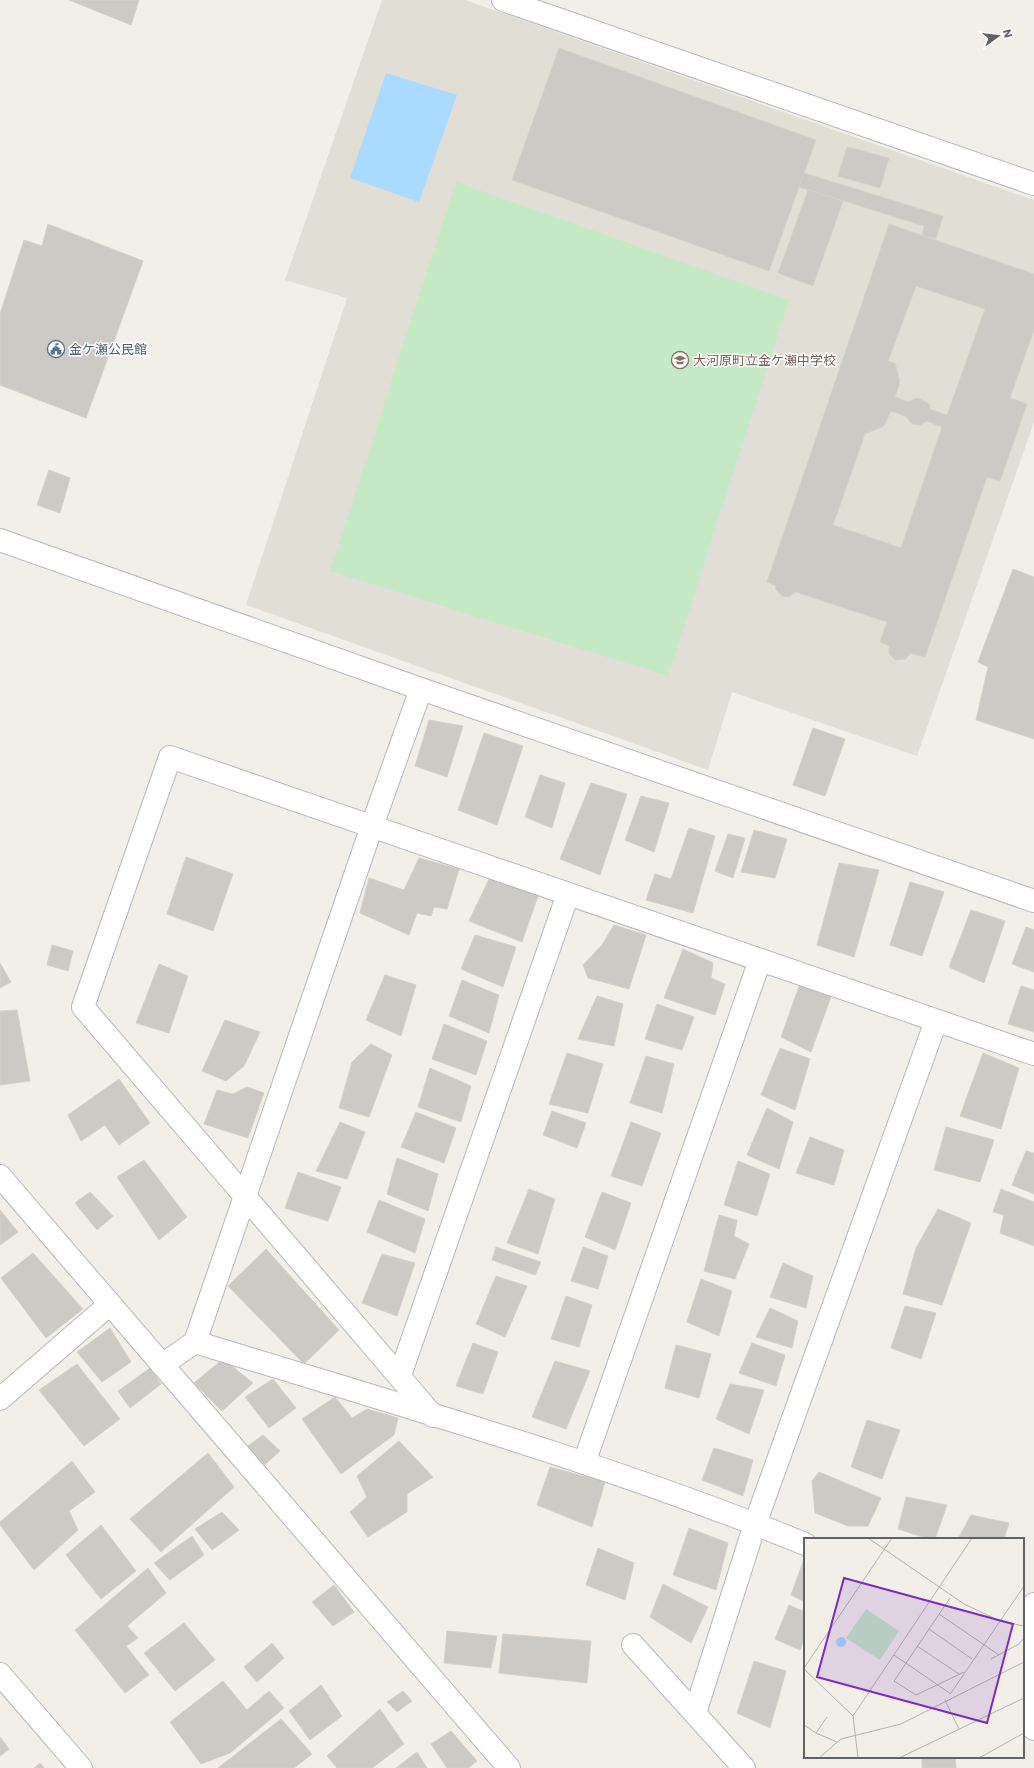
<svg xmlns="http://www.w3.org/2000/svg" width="1034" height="1768" font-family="Poppins,'Noto Sans JP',sans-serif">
<rect width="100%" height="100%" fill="#f1efe8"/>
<polygon fill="#e1ded6" points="382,0 465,0 1034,200 1034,422 917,756 732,692 708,770 246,605 347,298 285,280"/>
<polygon fill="#c5e8c5" points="456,182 789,300 668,676 330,571"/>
<polygon fill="#aadaff" points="386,73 457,95 419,202 350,178"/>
<g fill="#cccac5" stroke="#d6d1c6" fill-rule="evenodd">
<polygon points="69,0 139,0 131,25"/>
<polygon points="559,48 816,140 769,271 512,180"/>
<polygon points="847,147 889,158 880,188 838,176"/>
<polygon points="804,173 943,216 936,239 922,235 924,226 799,187"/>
<polygon points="808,190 843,201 813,286 778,273"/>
<polygon points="48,224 143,261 86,418 0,385 0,314 24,240 42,246"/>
<path d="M889,224L1034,274V330L1010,398L1027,404L1000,481L987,477L925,657L910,653L906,659L898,660L894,659L889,653V646L880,642L887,622L796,592L789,597L782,596L776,590L775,585L767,582ZM916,286L985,309L947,415L930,409L929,404L921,399L917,398L908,402L895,397L900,382L895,363L888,361ZM891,411L905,416L912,424L920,425L927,421L942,427L901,548L833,525L865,434L884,426Z"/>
<polygon points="49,470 70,478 60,513 37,505"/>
<polygon points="1013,569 1034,577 1034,739 976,720 988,667 978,662"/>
<polygon points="429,720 463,726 447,777 415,766"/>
<polygon points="813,728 845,739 825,796 793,785"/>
<polygon points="484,733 523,746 497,825 458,810"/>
<polygon points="540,775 565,783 552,828 525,817"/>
<polygon points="591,783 627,794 600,875 560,859"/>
<polygon points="641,796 669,803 654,852 625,840"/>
<polygon points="689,828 715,836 693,913 646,900 655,874 671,879"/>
<polygon points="754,830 787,839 775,878 741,872"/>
<polygon points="728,834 745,838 733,878 715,871"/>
<polygon points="186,857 233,874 213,931 167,914"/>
<polygon points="419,858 459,869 447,909 434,907 431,916 417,913 409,935 360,913 369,878 404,890"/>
<polygon points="839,863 879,870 854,957 817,945"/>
<polygon points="490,877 538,896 522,942 469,921"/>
<polygon points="910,882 944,892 922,956 890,945"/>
<polygon points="971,910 1005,921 984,983 949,967"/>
<polygon points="614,925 646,935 629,989 588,978 583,965 602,945"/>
<polygon points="1026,927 1034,930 1034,972 1012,964"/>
<polygon points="475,935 516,947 503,987 461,969"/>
<polygon points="52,945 73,951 68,971 47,965"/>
<polygon points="683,949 713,963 711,978 725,984 715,1015 664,998"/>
<polygon points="0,963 11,982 0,988"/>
<polygon points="159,964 188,976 169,1033 136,1023"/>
<polygon points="385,975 416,985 401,1036 366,1020"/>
<polygon points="462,980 499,995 489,1033 449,1016"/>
<polygon points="801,981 832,994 811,1052 781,1037"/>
<polygon points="1021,986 1034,990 1034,1032 1008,1024"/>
<polygon points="597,996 623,1004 614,1046 578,1039"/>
<polygon points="657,1004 694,1017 682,1050 645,1039"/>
<polygon points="17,1010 30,1081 0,1085 0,1011"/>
<polygon points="225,1020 260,1032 244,1066 226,1081 202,1071"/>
<polygon points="444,1024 487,1041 476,1075 432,1059"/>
<polygon points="371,1044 392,1055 369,1117 339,1108 352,1062"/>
<polygon points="780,1048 810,1059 795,1110 761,1095"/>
<polygon points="567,1053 603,1064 588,1113 549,1104"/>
<polygon points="983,1053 1019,1068 1001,1129 960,1116"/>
<polygon points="646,1056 674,1064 662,1113 630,1103"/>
<polygon points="430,1068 471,1086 461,1122 418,1107"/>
<polygon points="119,1079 150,1123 119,1145 105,1125 81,1141 68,1115"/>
<polygon points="247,1087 264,1093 248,1138 204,1124 217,1090 233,1094"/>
<polygon points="767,1108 793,1122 779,1169 747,1155"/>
<polygon points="552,1111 586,1123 577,1148 543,1135"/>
<polygon points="416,1112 456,1128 444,1163 401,1147"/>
<polygon points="340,1122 365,1132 347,1179 316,1171"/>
<polygon points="631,1122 661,1133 642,1186 611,1176"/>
<polygon points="946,1127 994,1140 980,1182 934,1170"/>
<polygon points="810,1137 844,1150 834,1185 796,1173"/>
<polygon points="1026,1151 1034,1153 1034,1194 1012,1185"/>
<polygon points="397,1158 438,1174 428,1211 387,1194"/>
<polygon points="144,1160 187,1217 159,1240 117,1177"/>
<polygon points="738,1161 770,1174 757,1216 724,1205"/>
<polygon points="298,1172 341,1187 328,1221 285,1208"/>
<polygon points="529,1189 555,1199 538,1254 507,1243"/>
<polygon points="1001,1189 1034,1202 1034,1246 1000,1233 1004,1215 993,1212"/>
<polygon points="90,1192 113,1216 97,1230 75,1203"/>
<polygon points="602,1192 631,1203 615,1250 585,1237"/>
<polygon points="379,1200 425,1219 415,1253 367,1232"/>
<polygon points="938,1209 971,1223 942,1305 903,1294 916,1248"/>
<polygon points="0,1210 18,1232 0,1245"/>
<polygon points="719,1215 737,1220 734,1236 749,1244 735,1279 704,1271"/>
<polygon points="496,1247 541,1262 535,1275 492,1260"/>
<polygon points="583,1247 608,1256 598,1289 571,1281"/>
<polygon points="266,1249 339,1330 304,1364 228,1286"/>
<polygon points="33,1253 83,1309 46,1338 1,1278"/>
<polygon points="382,1254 415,1263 397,1316 362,1303"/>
<polygon points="783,1263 813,1276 806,1308 770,1297"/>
<polygon points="496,1276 527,1286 505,1337 476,1324"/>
<polygon points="701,1279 732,1291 719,1336 687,1322"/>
<polygon points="566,1296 592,1305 579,1347 551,1339"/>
<polygon points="905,1306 936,1313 921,1359 891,1348"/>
<polygon points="770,1308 798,1321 792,1348 756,1337"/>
<polygon points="110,1328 131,1362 102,1382 77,1352"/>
<polygon points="473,1343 498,1352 483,1394 456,1386"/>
<polygon points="752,1343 785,1355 776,1386 739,1373"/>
<polygon points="676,1345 711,1354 699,1398 665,1388"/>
<polygon points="223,1359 253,1383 222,1411 194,1383"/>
<polygon points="555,1361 590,1371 566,1429 532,1417"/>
<polygon points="77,1364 120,1419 84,1446 39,1390"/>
<polygon points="150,1368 161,1384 130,1408 118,1391"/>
<polygon points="273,1379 296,1408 269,1428 245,1397"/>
<polygon points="730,1384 764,1390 749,1434 716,1419"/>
<polygon points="335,1397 352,1418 367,1409 398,1418 394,1435 341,1474 302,1419"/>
<polygon points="867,1420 900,1430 882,1479 851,1467"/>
<polygon points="263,1435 280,1451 262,1467 245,1448"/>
<polygon points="399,1441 433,1477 407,1494 407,1512 368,1537 350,1512 367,1497 357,1476"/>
<polygon points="714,1448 753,1460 743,1496 702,1480"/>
<polygon points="208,1453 234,1487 161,1552 130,1519"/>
<polygon points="72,1461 95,1492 69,1511 78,1530 34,1570 0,1525 0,1522"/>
<polygon points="550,1467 605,1482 592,1527 537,1505"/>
<polygon points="819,1472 881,1498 868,1526 848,1526 815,1513 812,1481"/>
<polygon points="906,1497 947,1505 935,1539 929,1539 898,1529"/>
<polygon points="222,1512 239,1530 212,1550 195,1529"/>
<polygon points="971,1515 1009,1523 1004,1539 958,1539"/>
<polygon points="101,1525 136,1571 101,1599 66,1555"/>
<polygon points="689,1528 728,1543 716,1590 673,1575"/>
<polygon points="192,1536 204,1555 170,1580 154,1563"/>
<polygon points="598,1548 634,1563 625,1600 586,1585"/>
<polygon points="805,1556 805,1602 791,1595"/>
<polygon points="148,1568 166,1593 127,1626 138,1638 126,1646 149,1675 125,1693 75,1630"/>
<polygon points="663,1584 708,1607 691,1643 650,1617"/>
<polygon points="334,1585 354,1612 333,1626 312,1602"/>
<polygon points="789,1605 805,1612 805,1637 800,1650 775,1639"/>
<polygon points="184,1623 215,1660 175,1691 144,1653"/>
<polygon points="447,1631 497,1636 491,1668 444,1663"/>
<polygon points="503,1634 591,1641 587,1683 499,1673"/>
<polygon points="272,1643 284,1658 257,1682 244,1667"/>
<polygon points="754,1661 786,1671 770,1728 737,1713"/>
<polygon points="223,1681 247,1710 269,1691 284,1708 230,1753 201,1764 170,1722"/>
<polygon points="321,1685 342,1716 310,1740 289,1711"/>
<polygon points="403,1691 412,1701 397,1712 387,1702"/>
<polygon points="380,1709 404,1744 372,1768 337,1768 327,1756"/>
<polygon points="281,1719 312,1754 294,1768 218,1768"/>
<polygon points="451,1731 477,1761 468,1768 447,1768 431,1744"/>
<polygon points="0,1737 9,1749 0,1756"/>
<polygon points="417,1752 427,1768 396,1768"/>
<polygon points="922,1757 955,1757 956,1768 922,1768"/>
<polygon points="40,1763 44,1768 34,1768"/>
</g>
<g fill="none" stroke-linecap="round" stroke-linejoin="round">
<g stroke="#b5b8bc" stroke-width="24">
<g id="minor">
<polyline points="503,0 1034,184"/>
<polyline points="0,540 421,689 1034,901"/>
<polyline points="0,1176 509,1768"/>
<path d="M195,1342C399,1405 607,1463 805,1544"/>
<polyline points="162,1365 195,1342 372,826 421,689"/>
<polyline points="400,1375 568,894"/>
<polyline points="0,1399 110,1304"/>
<polyline points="433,1416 83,1007 170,757 1034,1054"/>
<polyline points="584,1463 760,960"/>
<polyline points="633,1645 744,1768"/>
<polyline points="695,1713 755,1524 936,1021"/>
</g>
</g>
<g stroke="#b5b8bc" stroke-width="24">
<g id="tertiary">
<polyline points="1034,1604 1030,1637 1034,1729"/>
<polyline points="0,1674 81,1768"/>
</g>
</g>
<use href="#minor" stroke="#fff" stroke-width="22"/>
<use href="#tertiary" stroke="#fff" stroke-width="22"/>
</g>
<defs>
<g id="civic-ring" transform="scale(0.9)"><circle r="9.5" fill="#fff" stroke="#5c6f8a" stroke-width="1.5"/><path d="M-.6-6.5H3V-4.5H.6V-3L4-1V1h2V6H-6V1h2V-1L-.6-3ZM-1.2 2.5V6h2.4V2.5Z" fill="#5c6f8a"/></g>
<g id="school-ring" transform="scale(0.9)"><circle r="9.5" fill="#fff" stroke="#8d6e63" stroke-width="1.5"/><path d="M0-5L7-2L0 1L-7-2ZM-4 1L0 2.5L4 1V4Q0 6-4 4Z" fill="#8d6e63"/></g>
</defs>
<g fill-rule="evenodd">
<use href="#civic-ring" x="56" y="349"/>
<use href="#school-ring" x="680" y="360"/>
</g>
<g text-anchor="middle" stroke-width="3" stroke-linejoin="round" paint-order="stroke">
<g font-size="13" fill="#4e5e75" stroke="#fff" text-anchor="start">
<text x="69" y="354">金ケ瀬公民館</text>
</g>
<g font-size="13" fill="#785e54" stroke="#fff" text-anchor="start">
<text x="693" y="365">大河原町立金ケ瀬中学校</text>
</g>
</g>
<g transform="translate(804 1538)">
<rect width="220" height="220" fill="#f1efe8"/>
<path d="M62,71L95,93L76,122L42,100Z" fill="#c5e8c5"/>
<path d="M32 104a5 5 0 1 1 10 0a5 5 0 1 1-10 0Z" fill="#aadaff"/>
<path fill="none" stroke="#b3b3b1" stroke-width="1" d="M64,0L160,66L196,83L220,88M146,60L90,143L112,157L160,134M135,76L195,117M125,91L168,121M113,108L155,136M90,117L147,156M187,121L215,106L220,100M0,130L88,0M0,131L49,178M147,155L220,48M141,162L155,191M0,187L12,195L33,204M12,195L23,179M15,220L37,201L97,186L220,124M54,220L49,178L168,0M95,220L220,160M175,220L220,195"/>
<path fill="#7b2cbf" fill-opacity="0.15" stroke="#7b2cbf" stroke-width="2" d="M40,40L209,86L183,185L13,139Z"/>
<rect width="220" height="220" fill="none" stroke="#5f6368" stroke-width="2"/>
</g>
<g transform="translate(998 36) rotate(75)" stroke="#ffffff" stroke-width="3" paint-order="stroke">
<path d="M0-3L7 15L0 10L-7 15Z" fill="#5f6368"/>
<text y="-6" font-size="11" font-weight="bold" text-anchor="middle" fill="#5f6368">N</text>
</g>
</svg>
